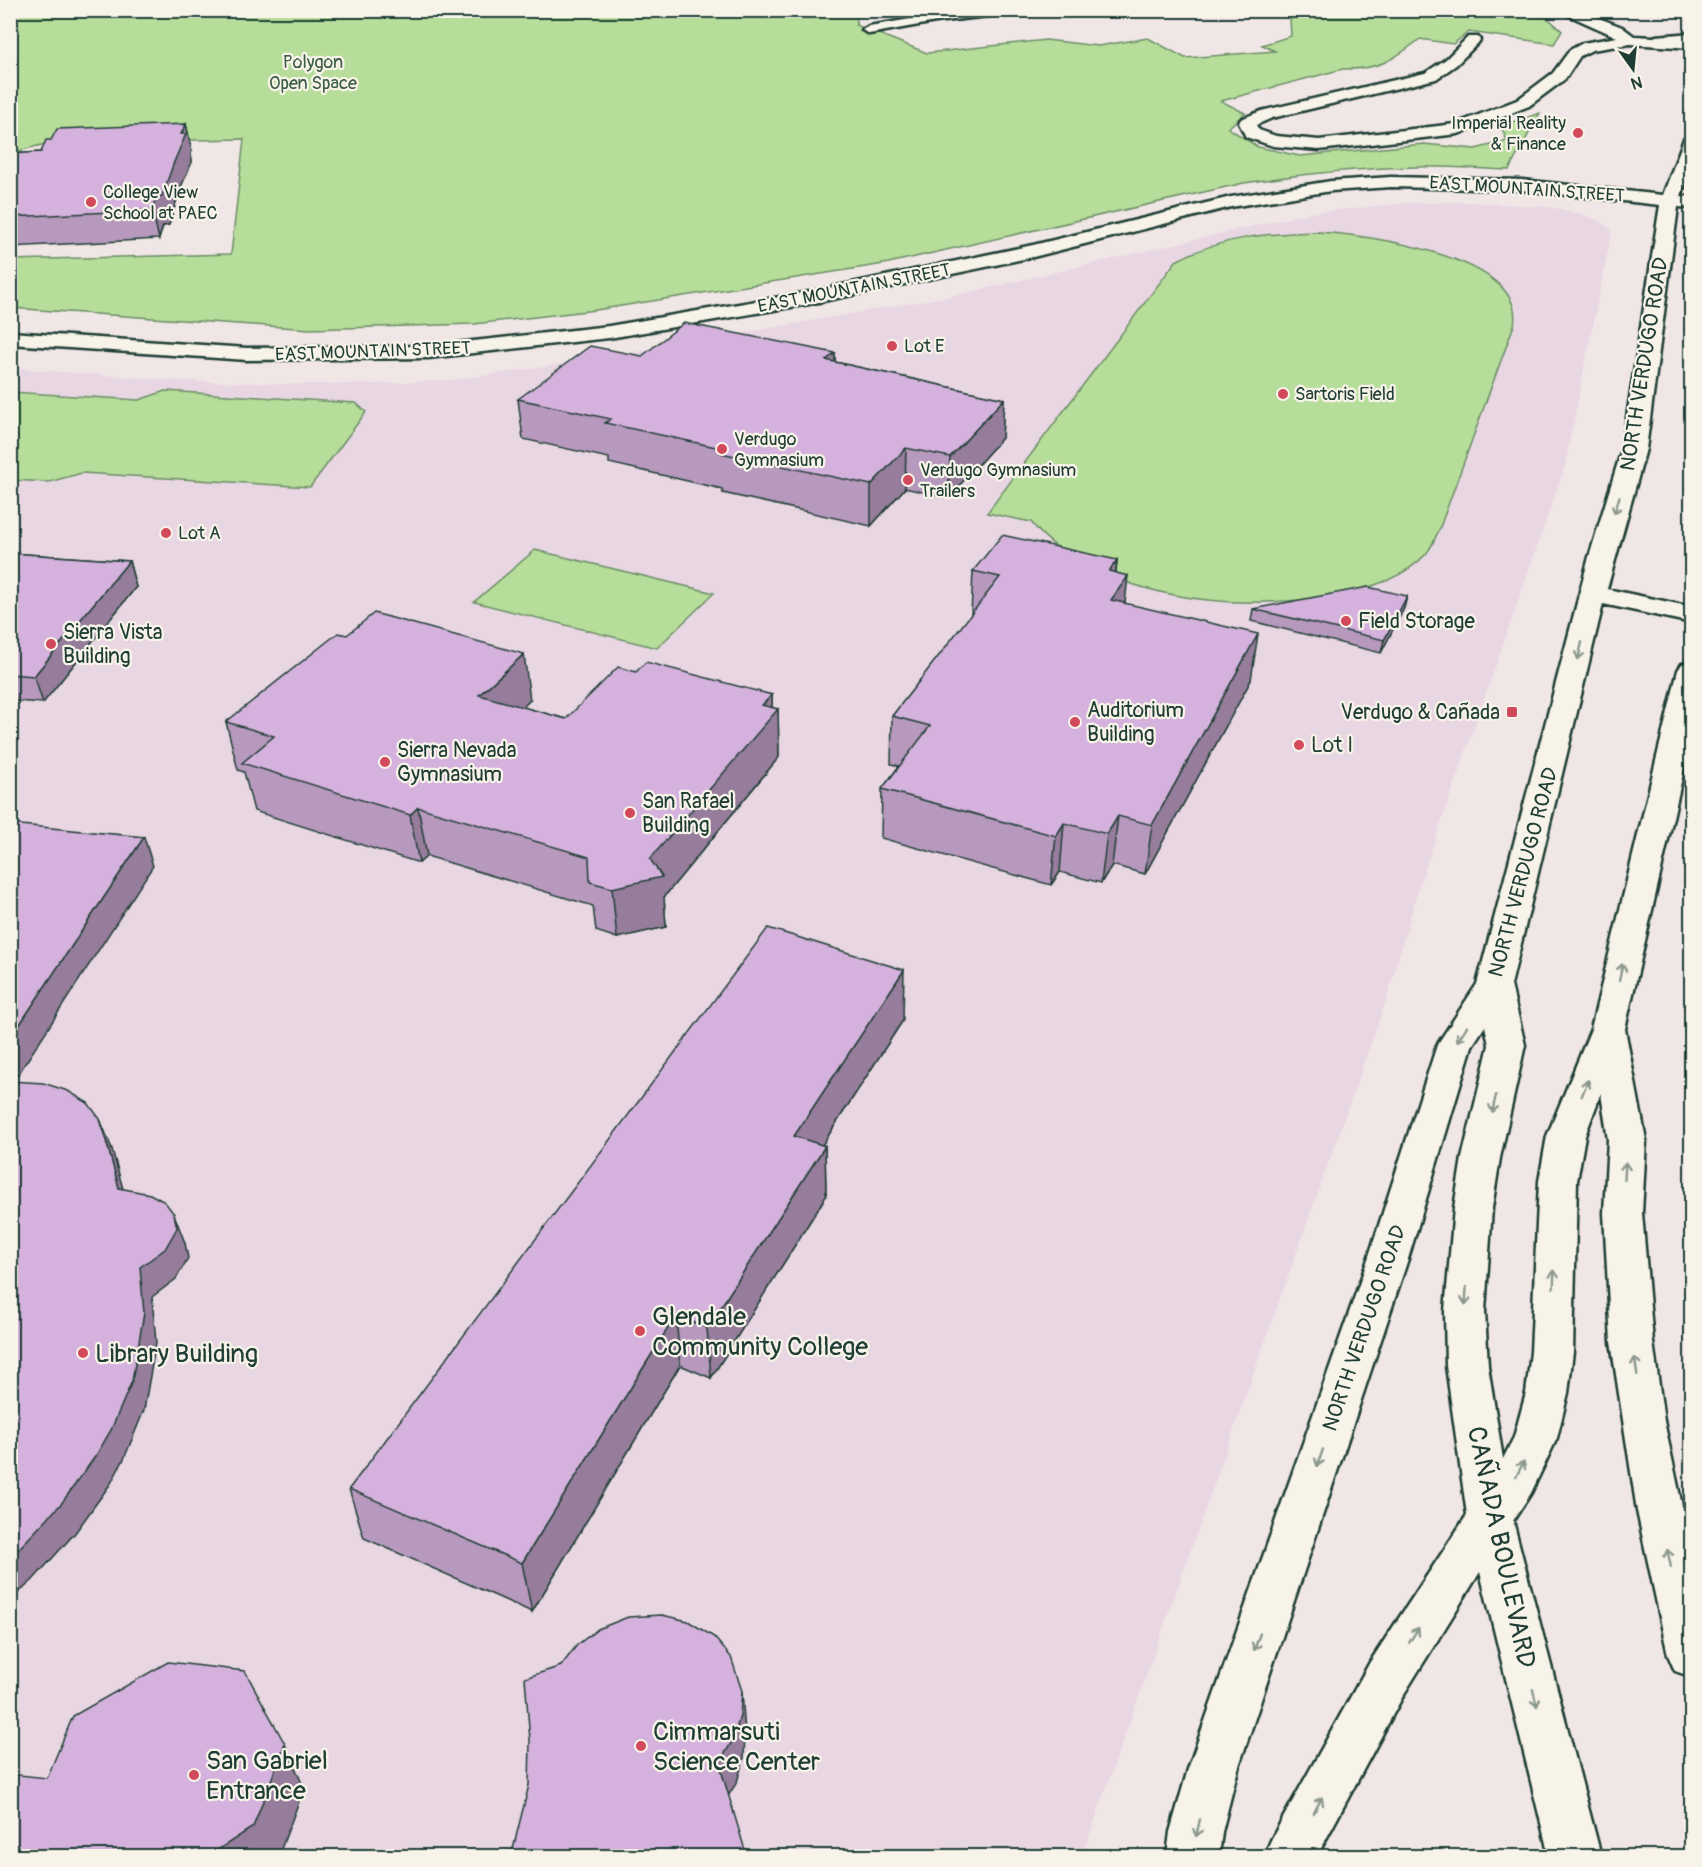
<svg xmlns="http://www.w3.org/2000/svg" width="1702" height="1867" font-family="Pangolin,sans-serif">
<rect width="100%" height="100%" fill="#f0e6e6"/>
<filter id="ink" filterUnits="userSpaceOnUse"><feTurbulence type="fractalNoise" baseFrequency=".0167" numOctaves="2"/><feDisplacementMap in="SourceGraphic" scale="12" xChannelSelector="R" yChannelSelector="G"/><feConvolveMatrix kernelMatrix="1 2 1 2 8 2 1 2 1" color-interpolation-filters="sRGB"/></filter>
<g filter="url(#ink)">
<polygon fill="#e8d6e3" points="1468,202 1551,207 1582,214 1601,222 1612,230 1564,469 1419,886 1387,998 1082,1856 11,1856 10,368 181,381 285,384 375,384 452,380 584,361 957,295 1309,213 1409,203"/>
<g fill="#b6dd99" stroke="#6a8d66" stroke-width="1.5">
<path d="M857,10L856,25L927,53L1046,40L1098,46L1148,38L1185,58L1275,51L1262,45L1291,36L1290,19L1319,11H1540L1562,31L1554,44L1469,32L1453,44L1420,39C1393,60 1379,70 1343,69L1221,101L1245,113L1228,128L1258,147L1300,156L1424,144L1475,149L1507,141L1501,126L1540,113L1509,170C1478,169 1447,166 1417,167C1359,168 1301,174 1244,183L884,264L596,310L474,324L310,329L11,308V260L231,254L244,139L49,143L11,153L10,11Z"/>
<path d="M1319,232C1365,235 1527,256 1514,325L1439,530C1435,538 1432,547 1426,554C1402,581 1361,591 1328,596C1248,609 1165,603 1092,568C1069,556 1047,543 1031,522L987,513L1176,261C1220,237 1269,233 1319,232Z"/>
<polygon points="165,391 356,403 366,412 310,487 82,473 49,482 11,480 11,392 139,400"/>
<polygon points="535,550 714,593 657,648 474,602"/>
</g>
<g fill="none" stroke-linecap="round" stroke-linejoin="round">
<g stroke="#1f3d34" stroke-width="5">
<g id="minor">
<polygon points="964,10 1014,10 1007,14 936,22 869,34 862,30 869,26"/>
<polygon points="1557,10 1578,10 1622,27 1634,36 1692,39 1692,48 1630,44 1592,50 1580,56 1565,79 1529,106 1458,134 1319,150 1273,146 1246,137 1239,123 1241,119 1261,111 1425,73 1446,59 1468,37 1478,37 1480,40 1478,43 1456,65 1436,79 1272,118 1256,125 1259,130 1276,136 1319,140 1455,124 1517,100 1553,73 1570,50 1583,43 1617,37"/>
</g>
</g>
<g stroke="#1f3d34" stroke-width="5">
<g id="secondary">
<polygon points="1692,33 1692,41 1656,44 1649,40 1656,36"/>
<polygon points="1692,134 1692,165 1681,196 1692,197 1692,208 1678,207 1646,449 1607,589 1692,607 1692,623 1603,604 1511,985 1525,1045 1500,1158 1492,1208 1485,1311 1488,1366 1503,1459 1514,1437 1526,1393 1531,1352 1539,1181 1547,1136 1591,1029 1678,670 1682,664 1692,662 1692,734 1625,1029 1646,1140 1642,1213 1653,1342 1664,1421 1692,1553 1692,1677 1675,1671 1668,1655 1637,1511 1611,1342 1604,1213 1608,1140 1601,1093 1585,1136 1577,1181 1573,1352 1568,1393 1557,1438 1531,1493 1513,1521 1601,1856 1549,1856 1480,1572 1404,1694 1317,1856 1264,1856 1272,1838 1370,1662 1467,1515 1446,1366 1445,1311 1454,1208 1462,1158 1489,1045 1485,1026 1472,1046 1408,1259 1238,1769 1222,1832 1219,1856 1167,1856 1170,1832 1188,1769 1368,1259 1437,1045 1477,984 1589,557 1622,449 1660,205 1522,190 1391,187 1331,191 1231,207 1033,257 809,304 609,338 428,358 247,360 10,344 10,332 247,348 428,346 609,326 809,292 1033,245 1231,197 1331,181 1391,177 1522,180 1663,195 1684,139"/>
</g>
</g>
<use href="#minor" fill="#f7f3e8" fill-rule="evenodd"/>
<use href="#secondary" fill="#f7f3e8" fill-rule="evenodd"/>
</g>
<g fill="#b799be" stroke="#1f3d34" stroke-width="1.5">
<polygon points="186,124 192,151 191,153 192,162 180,189 169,225 163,226 159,239 10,247 10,154 41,152"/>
<polygon points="835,353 835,362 1004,399 1002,438 948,498 905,488 871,526 723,493 722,489 609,463 609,458 523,439 518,399 642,356"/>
<polygon points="10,553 129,561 136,587 43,703 15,701 10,706"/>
<polygon points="1117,560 1116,573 1125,603 1251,680 1145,874 1112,865 1101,883 1060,872 1051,885 881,838 882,789 899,766 891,764 892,716 971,615 973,571"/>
<polygon points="1407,596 1404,608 1381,653 1251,621 1253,609"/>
<polygon points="636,672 772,695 772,708 778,709 779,757 664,897 666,927 617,938 596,931 593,906 427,856 419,863 254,811 244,772 238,770 226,722 530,700 523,707 566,719"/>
<polygon points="903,1020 822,1145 825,1146 826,1196 711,1378 680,1365 532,1612 364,1538 349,1489"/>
</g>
<g fill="#957d9b" stroke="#1f3d34" stroke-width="1.5">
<polygon points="186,124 192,151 191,153 192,162 180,189 169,225 163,226 159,239 152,210 156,197 174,162 181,134"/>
<polygon points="835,353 835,391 826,360"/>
<polygon points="1004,399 1002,438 948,498 950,457"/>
<polygon points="906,448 905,488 871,526 871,485"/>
<polygon points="1117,560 1113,597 1128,576 1123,621 1106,646 1109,571"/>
<polygon points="129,561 136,587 43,703 34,676"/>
<polygon points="1407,596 1404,608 1381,653 1384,640"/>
<polygon points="1258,634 1251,680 1145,874 1152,825"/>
<polygon points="524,654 530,700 486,742 479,695"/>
<polygon points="10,689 15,701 10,706"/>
<polygon points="772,695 772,715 778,709 779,757 664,897 666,927 617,938 612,888 650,859 762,705"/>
<polygon points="418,807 427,856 419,863 410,815"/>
<polygon points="1118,816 1112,865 1101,883 1107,834"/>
<polygon points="1064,823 1060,872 1051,885 1056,836"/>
<polygon points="144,837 153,866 10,1087 10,1039"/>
<polygon points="904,970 903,1020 795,1187 794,1136"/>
<polygon points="100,1119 112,1149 131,1218 119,1188"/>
<polygon points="825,1146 826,1196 711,1378 707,1328"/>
<polygon points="174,1214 185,1243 188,1258 176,1279 152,1297 156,1342 144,1410 124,1459 111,1483 75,1533 32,1581 10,1600 10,1558 140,1267"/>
<polygon points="676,1315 680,1365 532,1612 522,1563"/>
<polygon points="742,1691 745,1733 744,1758 737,1782 723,1804 719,1763"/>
<polygon points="285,1744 304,1788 278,1857 207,1857"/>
</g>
<g fill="#d5b2dd" stroke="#1f3d34" stroke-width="1.5">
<polygon points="186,124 181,134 186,134 174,162 162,196 156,197 152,210 10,217 10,154 41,152 46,140 51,140 57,129"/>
<polygon points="684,323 835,353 826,360 1004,399 950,457 906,448 871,485 721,453 725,449 605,423 611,419 518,399 590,346 642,356"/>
<polygon points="1002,535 1117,560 1109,571 1128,576 1111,600 1258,634 1152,825 1118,816 1107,834 1064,823 1056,836 882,789 930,726 892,716 1000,577 973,571"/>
<polygon points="10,553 129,561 34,676 10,674"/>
<polygon points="1368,587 1407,596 1384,640 1253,609"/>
<polygon points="374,613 524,654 479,695 566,719 618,667 636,672 646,662 772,695 762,705 778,709 650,859 662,877 612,888 590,882 589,857 418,807 410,815 242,763 274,736 226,722 338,633 347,635"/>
<polygon points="10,824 144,837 10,1039"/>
<polygon points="768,928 904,970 794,1136 825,1146 707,1328 676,1315 522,1563 349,1489"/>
<polygon points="10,1081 43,1083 68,1091 88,1103 100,1119 119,1188 150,1194 165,1202 174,1214 177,1228 165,1249 140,1267 144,1313 132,1381 111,1430 97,1454 61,1504 10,1558"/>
<polygon points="662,1615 688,1621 714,1637 731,1657 742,1691 740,1716 733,1740 719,1763 747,1857 511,1857 529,1785 530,1740 525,1678 561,1666 577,1645 598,1629 628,1617"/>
<polygon points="168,1662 245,1671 285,1744 253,1827 207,1857 10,1857 10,1774 47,1778 73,1716"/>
</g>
<defs><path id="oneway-shaft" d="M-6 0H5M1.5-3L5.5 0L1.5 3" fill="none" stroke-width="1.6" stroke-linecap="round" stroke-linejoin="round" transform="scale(1.5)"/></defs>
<g stroke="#8b988e">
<use href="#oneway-shaft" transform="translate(1617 505) rotate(106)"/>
<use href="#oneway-shaft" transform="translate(1580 651) rotate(103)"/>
<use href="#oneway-shaft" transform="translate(1621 972) rotate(-77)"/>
<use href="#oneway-shaft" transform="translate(1462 1034) rotate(123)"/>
<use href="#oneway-shaft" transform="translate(1585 1088) rotate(-68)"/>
<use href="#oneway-shaft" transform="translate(1494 1104) rotate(103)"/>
<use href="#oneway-shaft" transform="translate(1625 1171) rotate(-87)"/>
<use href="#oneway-shaft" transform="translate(1554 1279) rotate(-88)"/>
<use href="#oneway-shaft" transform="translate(1466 1296) rotate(94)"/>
<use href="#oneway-shaft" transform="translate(1636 1366) rotate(-98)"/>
<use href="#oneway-shaft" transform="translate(1320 1458) rotate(109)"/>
<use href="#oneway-shaft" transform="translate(1520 1469) rotate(-64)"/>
<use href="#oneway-shaft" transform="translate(1669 1558) rotate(-102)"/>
<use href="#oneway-shaft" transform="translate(1414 1635) rotate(-58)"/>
<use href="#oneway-shaft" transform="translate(1257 1642) rotate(109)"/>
<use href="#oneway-shaft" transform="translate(1535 1698) rotate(76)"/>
<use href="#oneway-shaft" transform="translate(1318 1805) rotate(-63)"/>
<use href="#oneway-shaft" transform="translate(1198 1828) rotate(103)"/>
</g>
</g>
<g fill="#d1495b" stroke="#f7f3e8" stroke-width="2">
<circle cx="1578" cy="133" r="6"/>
<circle cx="91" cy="202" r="6"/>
<circle cx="892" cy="346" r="6"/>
<circle cx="1283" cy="394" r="6"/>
<circle cx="722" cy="449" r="6"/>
<circle cx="908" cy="480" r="6"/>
<circle cx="166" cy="533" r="6"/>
<circle cx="1346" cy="621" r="6"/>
<circle cx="51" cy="644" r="6"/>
<rect x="1506" y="706" width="12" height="12" rx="3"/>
<circle cx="1075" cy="722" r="6"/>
<circle cx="1299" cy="745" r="6"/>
<circle cx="385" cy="762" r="6"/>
<circle cx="630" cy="813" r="6"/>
<circle cx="640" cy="1331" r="6"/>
<circle cx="83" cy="1353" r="6"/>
<circle cx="641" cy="1746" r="6"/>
<circle cx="194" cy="1775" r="6"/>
</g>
<g text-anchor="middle" stroke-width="4.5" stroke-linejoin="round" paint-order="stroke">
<g font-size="18" fill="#3d5d48" stroke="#f7f3e8">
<text x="313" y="68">Polygon<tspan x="313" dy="21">Open Space</tspan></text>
</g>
<g font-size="18" fill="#1f3d34" stroke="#f7f3e8" text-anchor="start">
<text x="1566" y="129" text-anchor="end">Imperial Reality<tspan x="1566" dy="21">&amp; Finance</tspan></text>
<text x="103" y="198">College View<tspan x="103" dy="21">School at PAEC</tspan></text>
<text x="904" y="352">Lot E</text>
<text x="1295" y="400">Sartoris Field</text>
<text x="734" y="445">Verdugo<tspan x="734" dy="21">Gymnasium</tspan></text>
<text x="920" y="476">Verdugo Gymnasium<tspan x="920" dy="21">Trailers</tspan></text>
<text x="178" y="539">Lot A</text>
</g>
<g font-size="18" fill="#1f3d34" stroke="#f7f3e8">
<text transform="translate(1527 189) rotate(4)" y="6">EAST MOUNTAIN STREET</text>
<text transform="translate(854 288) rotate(-11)" y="6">EAST MOUNTAIN STREET</text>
<text transform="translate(373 351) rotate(-2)" y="6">EAST MOUNTAIN STREET</text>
</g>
<g font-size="21" fill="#1f3d34" stroke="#f7f3e8">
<text transform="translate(1644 364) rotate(-81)" y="7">NORTH VERDUGO ROAD</text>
<text transform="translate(1523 872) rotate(-75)" y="7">NORTH VERDUGO ROAD</text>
<text transform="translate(1364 1328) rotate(-71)" y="7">NORTH VERDUGO ROAD</text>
</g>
<g font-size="21" fill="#1f3d34" stroke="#f7f3e8" text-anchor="start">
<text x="1358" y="628">Field Storage</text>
<text x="63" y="639">Sierra Vista<tspan x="63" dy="24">Building</tspan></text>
<text x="1087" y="717">Auditorium<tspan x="1087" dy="24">Building</tspan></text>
<text x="1500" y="719" text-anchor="end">Verdugo &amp; Cañada</text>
<text x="1311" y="752">Lot I</text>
<text x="397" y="757">Sierra Nevada<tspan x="397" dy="24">Gymnasium</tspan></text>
<text x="642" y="808">San Rafael<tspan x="642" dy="24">Building</tspan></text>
</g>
<g font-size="26" fill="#1f3d34" stroke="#f7f3e8" text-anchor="start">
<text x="652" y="1325">Glendale<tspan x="652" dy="30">Community College</tspan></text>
<text x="95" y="1362">Library Building</text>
<text x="653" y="1740">Cimmarsuti<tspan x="653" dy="30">Science Center</tspan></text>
<text x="206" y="1769">San Gabriel<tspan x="206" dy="30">Entrance</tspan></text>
</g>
<g font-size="26" fill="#1f3d34" stroke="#f7f3e8">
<text transform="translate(1502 1547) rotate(78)" y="9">CAÑADA BOULEVARD</text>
</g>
</g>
<rect width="1702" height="1867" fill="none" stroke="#f7f3e8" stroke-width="36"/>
<rect x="18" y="18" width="1666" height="1831" fill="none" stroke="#1f3d34" stroke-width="2" filter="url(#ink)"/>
<g transform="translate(1633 69) rotate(165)" stroke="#f7f3e8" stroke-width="4.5" paint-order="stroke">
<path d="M0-4.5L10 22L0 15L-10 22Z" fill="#1f3d34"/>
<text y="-9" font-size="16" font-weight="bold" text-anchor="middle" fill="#1f3d34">N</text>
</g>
</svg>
